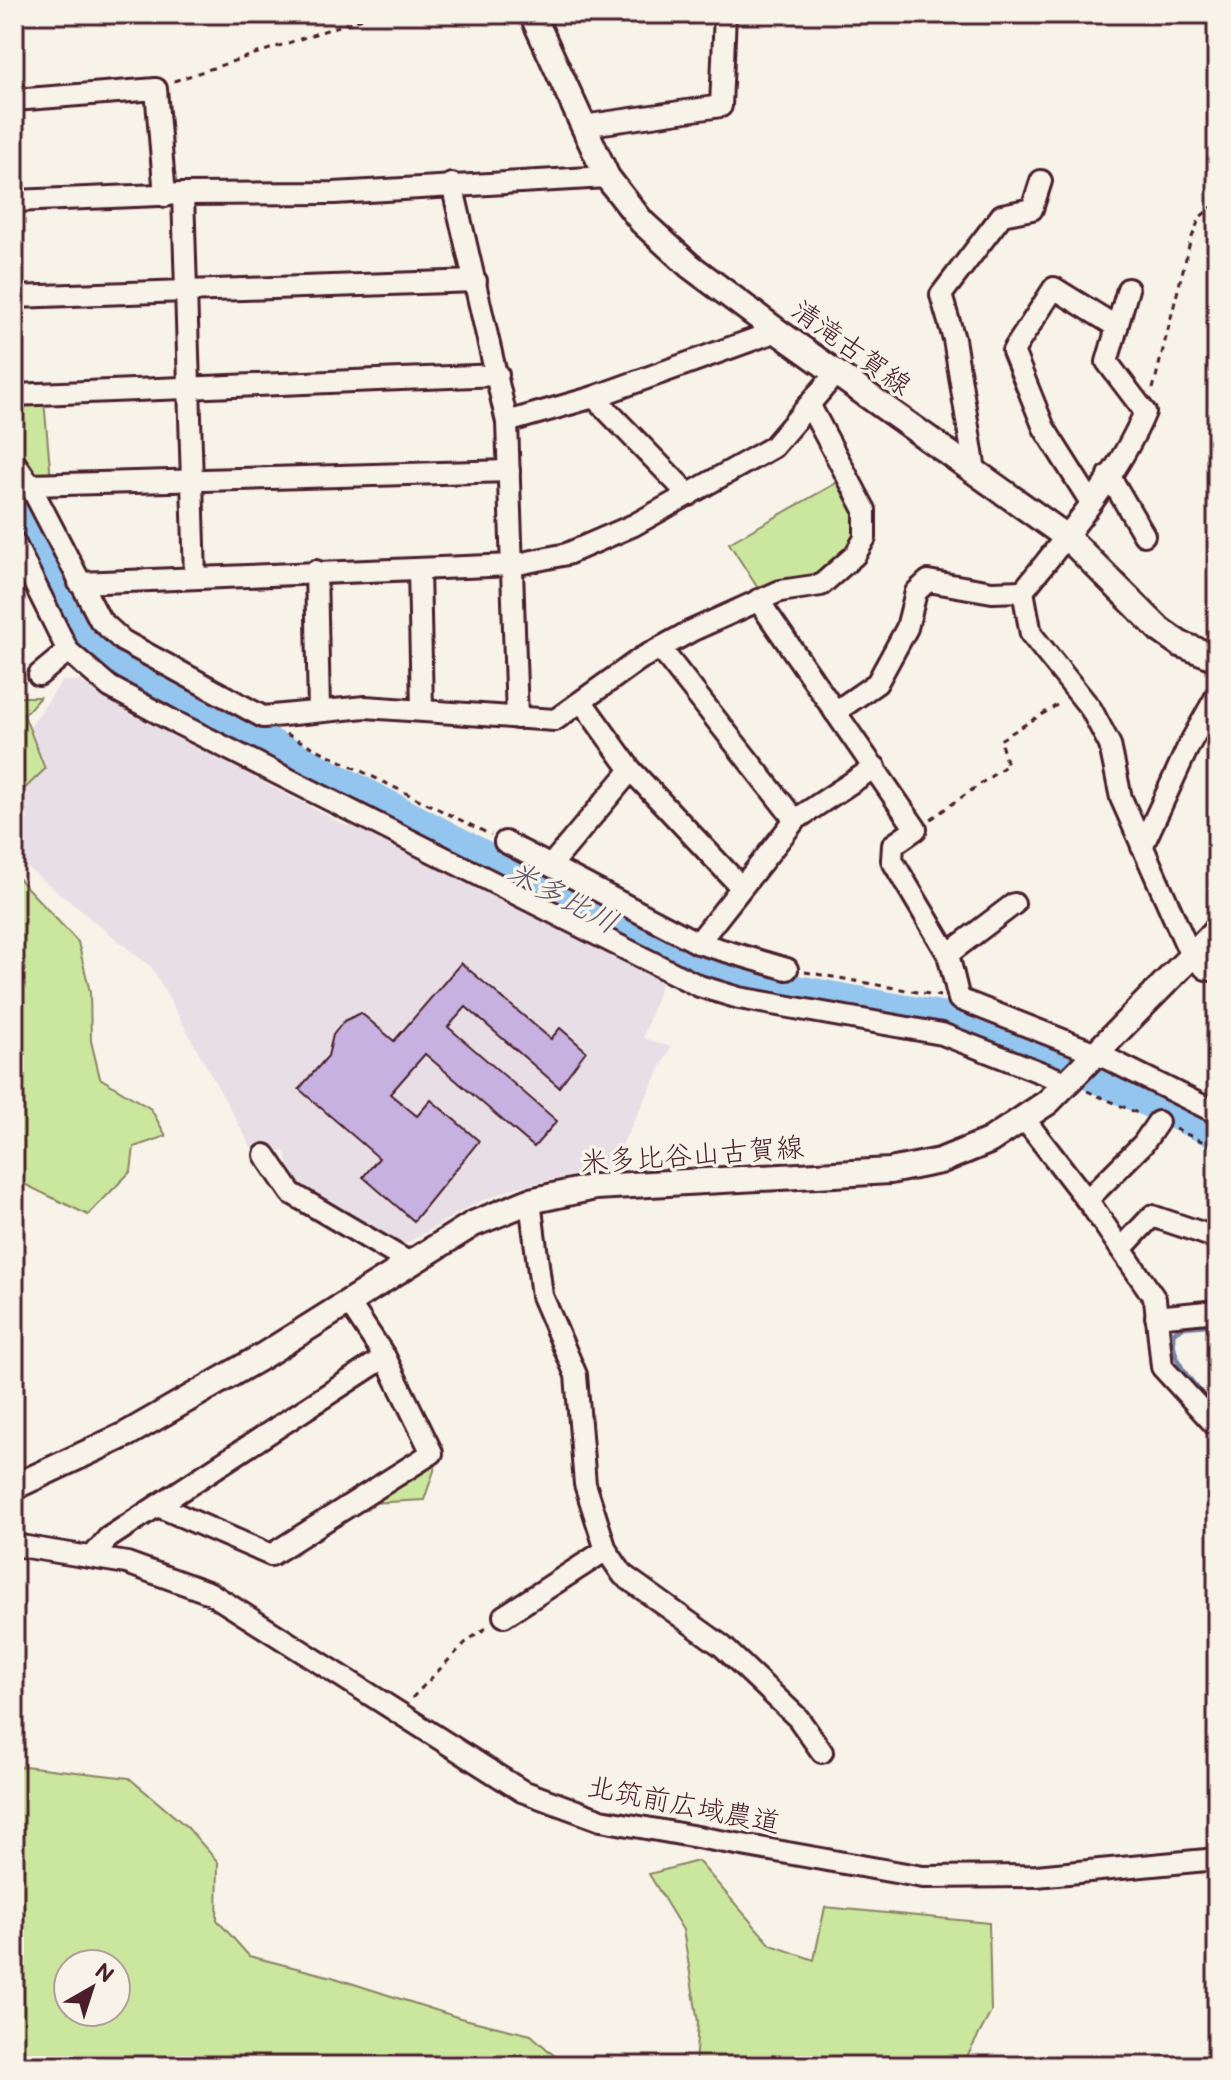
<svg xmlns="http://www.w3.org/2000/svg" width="1231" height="2080" font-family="'Balsamiq Sans','Klee One',sans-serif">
<rect width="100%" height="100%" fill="#f7f3e8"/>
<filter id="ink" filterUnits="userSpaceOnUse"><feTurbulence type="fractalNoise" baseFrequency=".0125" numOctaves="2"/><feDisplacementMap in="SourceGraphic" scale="16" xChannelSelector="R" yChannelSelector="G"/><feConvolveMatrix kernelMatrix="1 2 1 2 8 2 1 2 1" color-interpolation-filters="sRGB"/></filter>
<g filter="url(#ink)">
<polygon fill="#e8dfe6" points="62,681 80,681 107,700 347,826 356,826 662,980 643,1038 671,1047 611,1167 517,1187 472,1205 404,1245 294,1179 285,1152 251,1147 152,968 23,864 16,833 29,818 14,806 14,750"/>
<g fill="#cbe79e" stroke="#8a8364" stroke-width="2" fill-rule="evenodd">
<polygon points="44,400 51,480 36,480 14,454 14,402"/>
<polygon points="842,480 861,517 858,538 816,581 759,590 729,543"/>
<polygon points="14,697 40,697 24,715 45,769 17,796 14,804"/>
<polygon points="14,874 78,942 90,992 91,1041 100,1078 151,1109 166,1136 134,1147 131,1171 88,1215 26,1185 14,1168"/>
<polygon points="439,1456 424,1500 370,1503"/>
<path d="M24,1766L129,1778L187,1827L218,1862L217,1920L249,1956L332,1977L460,2018L531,2035L566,2066H14V1770ZM116,1964V2012H68V1964Z"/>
<polygon points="698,1861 771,1945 814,1960 825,1907 989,1923 991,2012 962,2066 695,2066 698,2022 683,1930 649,1874"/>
</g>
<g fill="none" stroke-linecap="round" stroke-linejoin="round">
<path stroke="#7683a1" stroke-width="5" d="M1217,1324L1182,1327L1173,1333C1170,1365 1197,1387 1217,1410"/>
<polyline stroke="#93c5ef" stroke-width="32" points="14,497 47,554 65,601 95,639 123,667 188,696 245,731 664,951 719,973 769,986 951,1019 1052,1057 1217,1133"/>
</g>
<polygon fill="#c6b1e0" stroke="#4a1f2b" stroke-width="2" points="461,963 551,1039 560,1028 586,1051 559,1087 466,1007 448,1027 557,1121 534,1147 425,1054 390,1094 417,1116 431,1100 479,1141 414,1221 363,1177 379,1158 299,1089 328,1056 333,1035 344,1021 361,1013 394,1041"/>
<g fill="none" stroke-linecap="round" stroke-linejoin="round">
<g stroke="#4a1f2b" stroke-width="26">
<g id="minor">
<polyline points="14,100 156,89 165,196"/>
<polyline points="583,126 721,106 725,14"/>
<polyline points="452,184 507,422 517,718"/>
<polyline points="183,194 195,577"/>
<polyline points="14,201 183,194 334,193 607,177"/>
<path d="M1128,289L1107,362L1145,412C1117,478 1067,535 1023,591L1031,634L1091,709L1110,745L1121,798L1191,956L1206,969L1217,971"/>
<polyline points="14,297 476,281"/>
<polyline points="14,395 498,375"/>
<polyline points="594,397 689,495"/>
<polyline points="507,422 594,397 777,331"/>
<polyline points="14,462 30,485 100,620 123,641 263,717 365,707 555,720 640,659 691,631 780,591 821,585 855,555 865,538 865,510 810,406"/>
<polyline points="975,471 954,339 941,295 1002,215 1032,209 1041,181"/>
<polyline points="1109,475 1144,535"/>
<polyline points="30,485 509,471"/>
<polyline points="1090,501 1044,428 1013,351 1054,288 1117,327"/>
<polyline points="14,542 68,651 110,687 173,721 699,986 739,998 942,1034 1068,1083"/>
<polyline points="419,569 422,709"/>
<polyline points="316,571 319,711"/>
<polyline points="79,583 513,565 567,554 634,525 773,447 836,373"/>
<polyline points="758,600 916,829 893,845 892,860 948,954 959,999 1096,1053 1217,1113"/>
<polyline points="660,648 795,820"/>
<polyline points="39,675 68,651"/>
<polyline points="582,702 631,770 741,887"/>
<polyline points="835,712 877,683 907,628 916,592 928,581 992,592 1023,591"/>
<polyline points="505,842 698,943 787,969"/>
<polyline points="1142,847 1189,745 1217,695"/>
<polyline points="552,864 631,770"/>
<polyline points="698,943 795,820 875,767"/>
<polyline points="948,954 1014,904"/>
<polyline points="1025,1120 1093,1208 1155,1299 1162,1367 1217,1427"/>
<polyline points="265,1155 291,1193 410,1263"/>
<polyline points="1087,1200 1143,1144 1158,1122"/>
<polyline points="530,1201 542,1296 576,1375 585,1484 606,1550 623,1575 722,1646 798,1718 822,1752"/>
<polyline points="1121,1249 1152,1216 1217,1238"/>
<polyline points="1156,1317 1217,1311"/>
<polyline points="158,1506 271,1555 432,1453 385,1357 348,1301"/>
<polyline points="14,1545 127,1563 210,1593 522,1791 601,1820 923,1877 1036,1876 1217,1859"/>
<polyline points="92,1557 108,1538 385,1357"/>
<polyline points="504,1616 606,1550"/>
</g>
</g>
<g stroke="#4a1f2b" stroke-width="30">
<g id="major">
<polyline points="532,14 607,177 642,222 690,266 777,331 1068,538 1160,630 1180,644 1217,658"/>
<polyline points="14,1487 127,1434 261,1357 473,1224 530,1201 595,1187 890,1171 940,1161 989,1141 1048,1102 1217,930"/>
</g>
</g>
<g stroke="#4a1f2b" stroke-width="3" stroke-dasharray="6 6" stroke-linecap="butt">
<polyline points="174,81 375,14"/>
<polyline points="1153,389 1190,242 1200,217 1217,203"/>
<polyline points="286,734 491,835"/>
<polyline points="931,819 1007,765 1000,740 1062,702"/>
<polyline points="805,972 940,996"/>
<polyline points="1087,1091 1142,1115"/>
<polyline points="1175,1129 1217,1148"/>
<polyline points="412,1698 468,1640 488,1627"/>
</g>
<use href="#minor" stroke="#f7f3e8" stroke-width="20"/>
<use href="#major" stroke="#f7f3e8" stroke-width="24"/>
</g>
</g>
<g text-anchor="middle" stroke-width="7" stroke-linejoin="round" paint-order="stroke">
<g font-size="28" fill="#4a1f2b" stroke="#f7f3e8">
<text transform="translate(852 347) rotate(36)" y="10">清滝古賀線</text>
<text transform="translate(692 1154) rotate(-4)" y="10">米多比谷山古賀線</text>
<text transform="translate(684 1804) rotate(11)" y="10">北筑前広域農道</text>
</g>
<g font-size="30" font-style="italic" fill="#605166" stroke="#f7f3e8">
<text transform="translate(563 897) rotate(28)" y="10">米多比川</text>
</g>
</g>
<rect width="1231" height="2080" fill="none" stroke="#f7f3e8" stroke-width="48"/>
<rect x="24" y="24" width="1183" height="2032" fill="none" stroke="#4a1f2b" stroke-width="3" filter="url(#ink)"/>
<g transform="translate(92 1988) rotate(39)"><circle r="38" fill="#f7f3e8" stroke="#b29e9c" stroke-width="2"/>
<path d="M0-6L14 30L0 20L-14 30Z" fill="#4a1f2b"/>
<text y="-12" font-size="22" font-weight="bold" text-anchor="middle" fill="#4a1f2b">N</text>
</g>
</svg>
